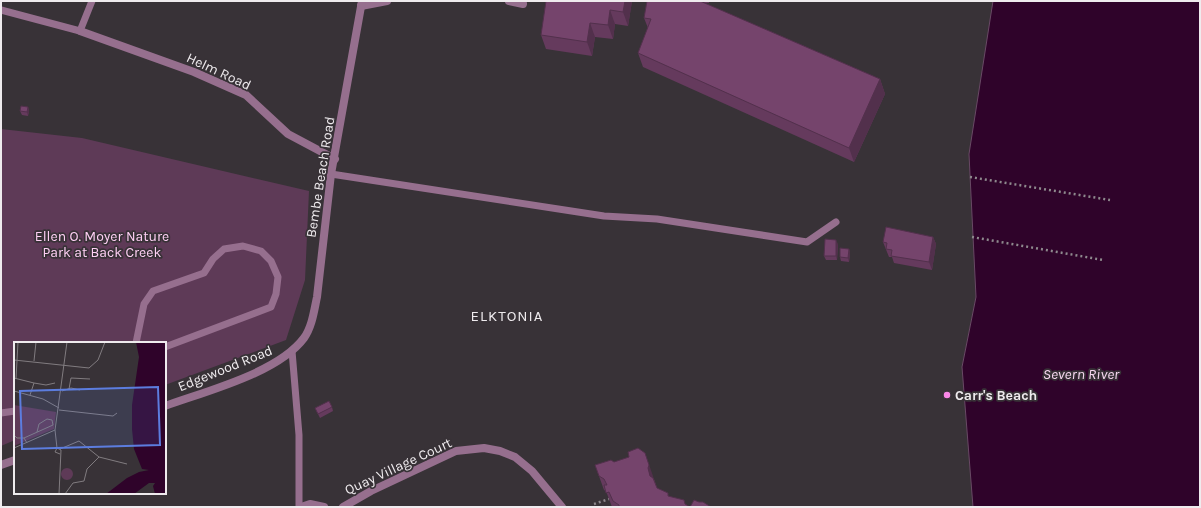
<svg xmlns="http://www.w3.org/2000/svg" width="1201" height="508" font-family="Karla,sans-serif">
<rect width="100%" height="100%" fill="#383237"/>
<polygon fill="#5e3a57" points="1,129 82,138 309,191 305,280 286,340 165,385 165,343 15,343 15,440 1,446"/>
<polygon fill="#2f032a" stroke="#694965" points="993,1 1200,1 1200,507 973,507 962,367 976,297 969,154"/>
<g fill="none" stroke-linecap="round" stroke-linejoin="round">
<g stroke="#8e898d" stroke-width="2.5" stroke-dasharray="2 3" stroke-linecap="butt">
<polyline points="970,177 1110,200"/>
<polyline points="972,237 1103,260"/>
<polyline points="594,504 609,499"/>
</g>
<g stroke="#966f8e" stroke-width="7">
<polyline points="1,10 80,31 92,1"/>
<polyline points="331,174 604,216 657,219 807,242 836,222"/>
<polyline points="136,343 144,304 153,291 204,273 213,259 224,249 243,246 261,251 271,261 278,277 276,294 271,307 165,347"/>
<polyline points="292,351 299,435 299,507"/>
<polyline points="1,413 15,411"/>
</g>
<g stroke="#966f8e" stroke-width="8">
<polyline points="509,1 523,4"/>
<polyline points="361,6 387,1"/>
<polyline points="80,31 194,72 246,95 288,134 335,159"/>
<path d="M165,406C206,391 278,373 304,338C312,327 314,311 317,297L331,174L362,1"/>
<polyline points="1,465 15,460"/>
<polyline points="301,507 310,504 324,507"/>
<polyline points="343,507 371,491 456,451 484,448 500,451 515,457 532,471 562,507"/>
</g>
</g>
<g fill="#653a5d">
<polygon points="632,1 628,26 615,24 613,39 595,37 592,56 546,49 541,35"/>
<polygon points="636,1 709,1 709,3 704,3 880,79 885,94 854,162 643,67 638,53 648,28 644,18 647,2"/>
<polygon points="28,107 29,111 28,116 22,115 20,111"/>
<polygon points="933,237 936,244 932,270 894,263 892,257 889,257 883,242"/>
<polygon points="838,244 837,260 826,260 824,256"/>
<polygon points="849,249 850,253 849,262 841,261 840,257"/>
<polygon points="332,407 333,411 320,418 315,408"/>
<polygon points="614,462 654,479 657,488 669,496 690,507 699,502 711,507 615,507 614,506 612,507 606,491 604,490 595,465"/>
</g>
<g fill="#52304c">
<polygon points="625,1 632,1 628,26 623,12"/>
<polygon points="610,10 615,24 613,39 608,25"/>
<polygon points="590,23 595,37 592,56 587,42"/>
<polygon points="880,79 885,94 854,162 849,148"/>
<polygon points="28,107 29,111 28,116 27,112"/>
<polygon points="933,237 936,244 932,270 929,262"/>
<polygon points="836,240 838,244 837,260 836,256"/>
<polygon points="849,249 850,253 849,262 848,258"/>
<polygon points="645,453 654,479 653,482 650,476 648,468"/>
</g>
<g fill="#75446c" stroke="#52304c">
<polygon points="546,1 625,1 623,12 610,10 608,25 590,23 587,42 541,35"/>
<polygon points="647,1 700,1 880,79 849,148 638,53 651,19 644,18"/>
<polygon points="21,106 28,107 27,112 20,111"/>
<polygon points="886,227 933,237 929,262 891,256 892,250 886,249 887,243 883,242"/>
<polygon points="825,239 836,240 836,256 824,256"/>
<polygon points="840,248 849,249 848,258 840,257"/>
<polygon points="329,401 332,407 318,414 315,408"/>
<polygon points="638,448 645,453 649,465 648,468 650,476 653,478 657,488 668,493 668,496 684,500 685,504 690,507 694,500 699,502 703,502 711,507 619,507 619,505 613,501 609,492 606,493 604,485 607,485 604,479 599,476 595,465 611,460 614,462 629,457 628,452"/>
</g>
<circle fill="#fa87e7" stroke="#383237" stroke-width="1.5" cx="947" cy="395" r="4"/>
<g text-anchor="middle" stroke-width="3.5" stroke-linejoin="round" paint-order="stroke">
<g font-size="14" fill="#efebee" stroke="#383237">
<text transform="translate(219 71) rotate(25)" y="5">Helm Road</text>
<text transform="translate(320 177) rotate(-81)" y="5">Bembe Beach Road</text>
<text transform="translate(225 368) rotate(-22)" y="5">Edgewood Road</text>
<text transform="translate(398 466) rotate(-25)" y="5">Quay Village Court</text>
</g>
<g font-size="14" fill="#ffd0f5" stroke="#383237">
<text x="102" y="241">Ellen O. Moyer Nature<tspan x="102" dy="16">Park at Back Creek</tspan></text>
</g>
<g font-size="14" font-weight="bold" fill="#efebee" stroke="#383237" text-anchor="start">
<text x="955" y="400">Carr's Beach</text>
</g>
<g font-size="15" letter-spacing="1" fill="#efebee" stroke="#383237">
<text x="507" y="321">ELKTONIA</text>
</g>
<g font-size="15" font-style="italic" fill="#f7d7f0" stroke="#383237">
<text x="1081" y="379">Severn River</text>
</g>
</g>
<g transform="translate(14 342)">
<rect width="152" height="152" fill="#383237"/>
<path d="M0,63L42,70L40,87L0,104ZM47 132a6 6 0 1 1 12 0a6 6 0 1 1-12 0Z" fill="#5e3a57"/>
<path d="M122,0H152V152H141L139,144L141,141H135L120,152H92L113,136L125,130L135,128L128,127L120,107L118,87V63L125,15Z" fill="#2f032a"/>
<path fill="none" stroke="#817c80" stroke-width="1" d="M0,18L75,26L84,18L91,0M20,19L22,0M0,36L20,41L16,53M2,37L4,0M20,41L32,43L41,41M55,47L57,36L76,37M0,49L29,57L45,66M48,49L57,46L66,48M45,68L99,74L103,71M41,88L53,0M41,88L43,106M0,93L3,96H10L13,101M10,96L39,83L38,78L33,77L25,82L23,90M0,106L41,88M46,107L65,99L85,115L113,122M45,152L47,108L43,106L41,110L46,112M51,152L59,141L70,139L73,127L85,115"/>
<path fill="#5c7ddf" fill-opacity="0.15" stroke="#5c7ddf" stroke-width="2" d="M144,45L146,103L8,107L6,49Z"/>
<rect width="152" height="152" fill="none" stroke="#efebee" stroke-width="2"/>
</g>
<rect width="1201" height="508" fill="none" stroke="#efebee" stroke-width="4"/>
</svg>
